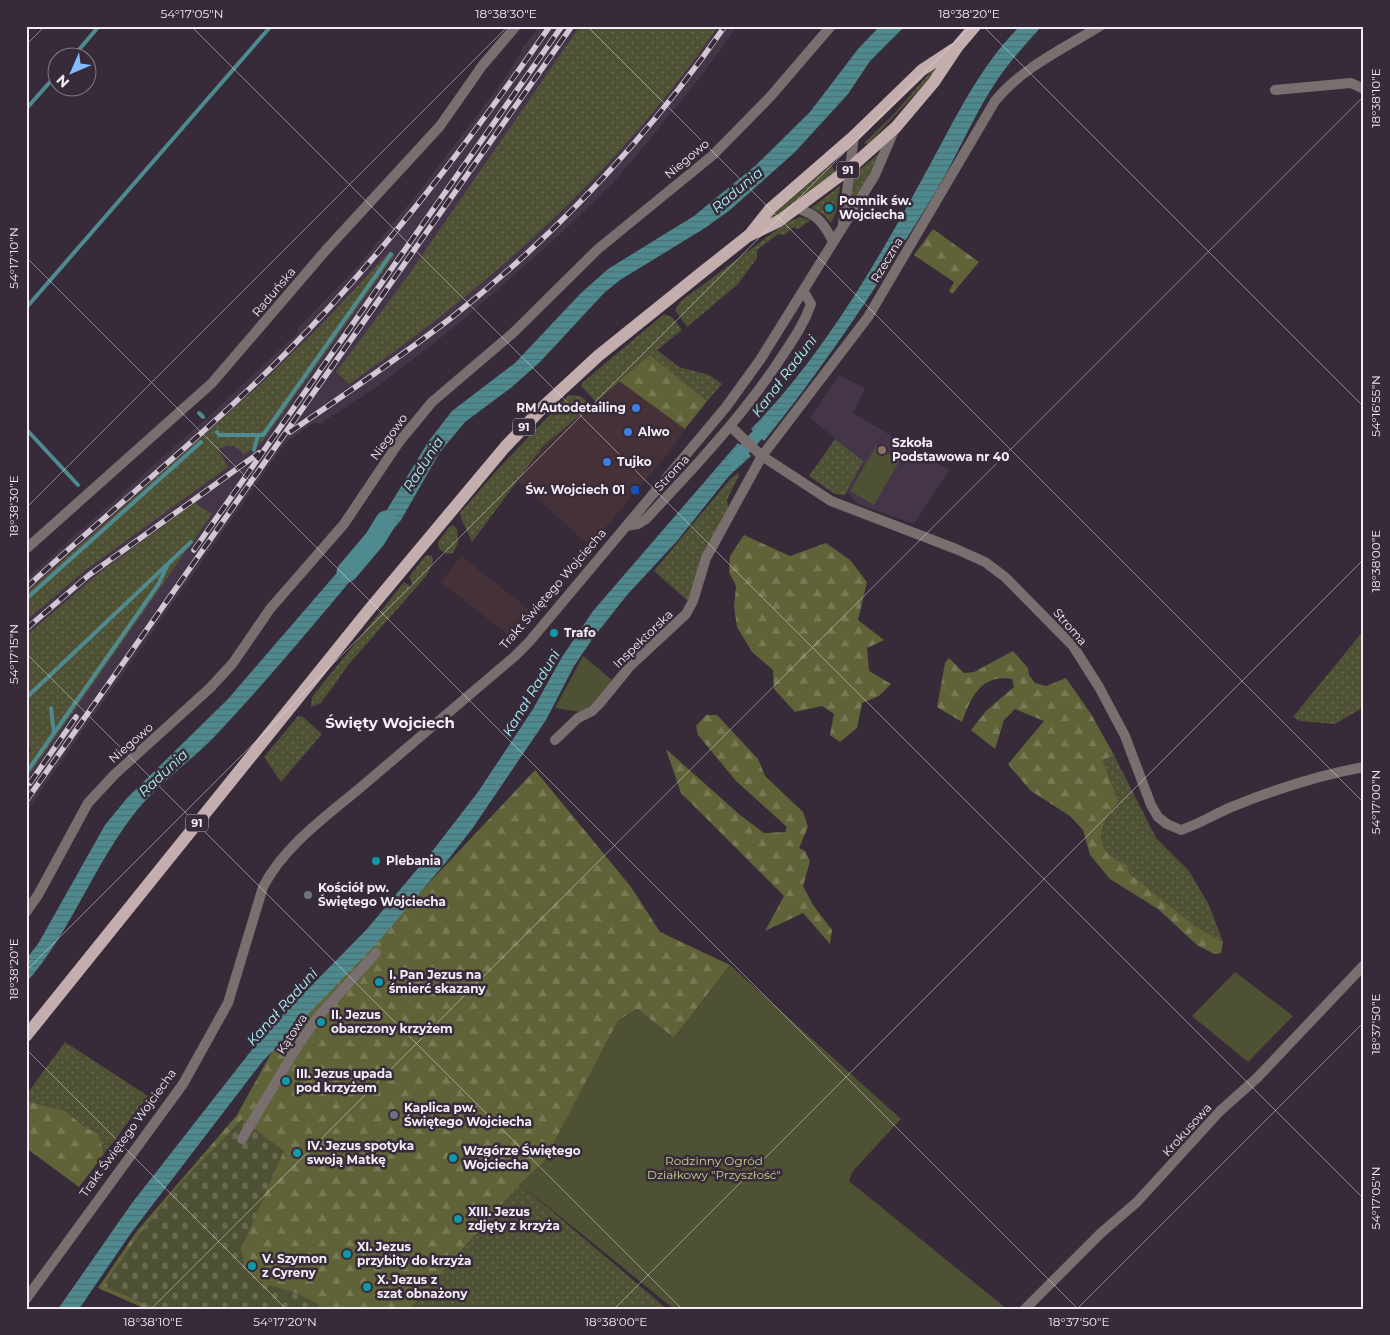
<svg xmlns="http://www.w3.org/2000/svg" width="1390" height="1335" font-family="Montserrat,sans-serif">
<defs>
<pattern id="grass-dots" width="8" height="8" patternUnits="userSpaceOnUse" patternTransform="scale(1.25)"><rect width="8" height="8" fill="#4f5135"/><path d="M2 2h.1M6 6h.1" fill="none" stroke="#696a53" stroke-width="1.8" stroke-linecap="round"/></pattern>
<pattern id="forest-firs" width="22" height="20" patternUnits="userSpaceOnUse" patternTransform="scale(1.25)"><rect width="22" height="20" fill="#606338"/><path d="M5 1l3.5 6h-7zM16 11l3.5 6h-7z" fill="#777a55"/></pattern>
<pattern id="cemetery-stones" width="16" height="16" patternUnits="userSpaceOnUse" patternTransform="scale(1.25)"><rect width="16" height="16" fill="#4f5135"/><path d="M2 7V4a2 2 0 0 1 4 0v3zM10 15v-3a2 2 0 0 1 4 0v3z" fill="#696a53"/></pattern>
<pattern id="water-rules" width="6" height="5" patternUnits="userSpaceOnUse" patternTransform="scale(1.25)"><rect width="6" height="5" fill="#4e8a8f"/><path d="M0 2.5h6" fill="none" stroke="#4c6f73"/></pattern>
</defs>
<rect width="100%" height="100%" fill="#372b39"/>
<g fill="#453239">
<polygon points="619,381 685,429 670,451 590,546 518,481 544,445"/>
<polygon points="461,556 537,616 516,641 441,582"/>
</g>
<g fill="#453548">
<polygon points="539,26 738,26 698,80 641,150 612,184 554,240 457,325 382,383 320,424 315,422 286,442 26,812 26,579 219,407 297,333 298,328 358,266 414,198 494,93 522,52 522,48"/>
<polygon points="839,375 865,388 853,413 949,470 914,524 858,504 847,492 862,461 810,418"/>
</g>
<g fill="url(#grass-dots)">
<path d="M580,26H718C620,170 491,285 349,384L336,372L407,277Z"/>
<polygon points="934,68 937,71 868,144 864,143 892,116"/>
<polygon points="882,151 850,210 854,174"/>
<polygon points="831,165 836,172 764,226 762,224"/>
<polygon points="840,186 836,213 831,223 823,214 811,208"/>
<polygon points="800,217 811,220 798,229 794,227 784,235 778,234 757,250 757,258 738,284 687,327 675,310 681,301 786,223"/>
<path d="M390,251L395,255L262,442L244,455C237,445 228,443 218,450L228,467L84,571L26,621V593L260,385L325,321Z"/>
<polygon points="664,314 672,317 682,330 657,350 679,367 709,375 722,384 707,401 650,355 596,402 581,386 583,382"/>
<polygon points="569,395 580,396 592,405 544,445 472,542 461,518 460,513 497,470"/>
<polygon points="835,439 863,461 845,495 835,494 809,476"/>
<polygon points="738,473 739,475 727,500 728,508 688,601 654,571 731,478"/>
<polygon points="196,502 199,506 212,514 26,779 26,756 31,750 26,745 26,636 99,573"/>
<polygon points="453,525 457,529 458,543 453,553 447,554 439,549 438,542 449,527"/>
<polygon points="426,555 432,556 433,561 427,575 349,664 321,703 311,707 312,697 404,582 411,587 413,585 409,577"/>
<polygon points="1364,630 1364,707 1335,724 1300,721 1293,717"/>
<polygon points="298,716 303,717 322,734 281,782 264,757"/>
<path d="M1114,755L1156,838L1189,871L1209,905L1223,942L1195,926L1129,873L1126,865C1091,851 1099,827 1118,802L1103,760Z"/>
<polygon points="65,1042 148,1096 104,1154 98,1133 83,1126 66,1111 26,1101 26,1095"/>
<polygon points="520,1184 667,1309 410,1309"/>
</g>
<g fill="url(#forest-firs)">
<polygon points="933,229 979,262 952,294 949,291 954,282 914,255"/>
<polygon points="650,355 707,401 685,429 619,381"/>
<polygon points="744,535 790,556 826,543 850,560 867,582 858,620 884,640 867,648 869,671 891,684 879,696 862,703 857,728 840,742 830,735 834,714 822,706 795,712 774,689 773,670 752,652 737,627 734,606 736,586 729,572 730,556"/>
<path d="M1013,651L1028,668L1029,675L1035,683L1046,686L1066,678L1091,714L1114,755L1103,760L1118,802C1098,827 1091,851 1127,865L1129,873L1195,926L1223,942L1221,953L1214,954L1197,945L1158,909L1110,879L1090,855L1083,830L1070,816L1031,791L1008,764L1044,721L1015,709L1004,720L995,749L971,730L986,711L1014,687L1012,679C981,674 971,697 962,722L937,707L945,663L949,658L964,673L974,672Z"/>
<polygon points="706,715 717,715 758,759 765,776 803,812 808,827 799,848 805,851 810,861 803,886 813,905 832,930 830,944 803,913 765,931 784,896 681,793 666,749 740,815 764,833 785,832 787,827 736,781 698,735 696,726"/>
<polygon points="535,770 631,887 660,932 730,965 674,1038 637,1009 618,1021 544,1162 520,1184 410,1309 146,1309 98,1288 137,1231 237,1115 274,1048"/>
<polygon points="26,1101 66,1111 83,1126 98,1133 104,1154 79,1187 26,1148"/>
</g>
<polygon fill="url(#cemetery-stones)" points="242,1119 284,1151 241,1249 246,1271 265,1284 297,1293 318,1304 317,1309 157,1309 103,1286 140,1233 181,1183"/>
<g fill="#4f5135">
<polygon points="876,446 900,460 874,505 850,491"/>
<polygon points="583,656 612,680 600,698 581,712 555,708"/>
<polygon points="730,965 901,1119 853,1171 849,1181 1007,1309 674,1309 520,1184 544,1162 618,1021 637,1009 674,1038"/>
<polygon points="1235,972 1293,1016 1248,1062 1192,1016"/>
</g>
<g fill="url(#water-rules)">
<polygon points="880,26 905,26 870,61 848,94 795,152 730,210 705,228 620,280 604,293 540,362 512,387 465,422 440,452 401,520 376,549 365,539 388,508 428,442 452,411 515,363 580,294 608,269 694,216 755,166 810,112 858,49"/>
<path d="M1020,26H1042C1024,46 1006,65 992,88C971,121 956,158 936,191C883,278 828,362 764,441L751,429C820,359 873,269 920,183C950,130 976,70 1020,26Z"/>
<polygon points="738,443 751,456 729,476 677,541 627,595 593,638 574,666 546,720 472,829 447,861 378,942 262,1062 131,1233 79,1309 58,1309 132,1203 265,1033 367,929 434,849 478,792 533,709 562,657 593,611"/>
<path d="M360,546L371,556C320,617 270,678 215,736C191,761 160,782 138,809C94,863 72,931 26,983V959L38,944L105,825L128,797L228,699Z"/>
</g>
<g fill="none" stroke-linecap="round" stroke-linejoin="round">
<g stroke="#4e8a8f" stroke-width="4">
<polyline points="72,58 99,26"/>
<polyline points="26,109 58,73"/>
<polyline points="26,308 271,26"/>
<polyline points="199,413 203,417"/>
<polyline points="26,429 78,485"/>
<polyline points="217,432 219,435 263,435 391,254"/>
<polyline points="254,450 258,435"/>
<polyline points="26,599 201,442"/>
<polyline points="26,698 191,542"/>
<polyline points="51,708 54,733"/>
<polyline points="26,773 158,585 168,564"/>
</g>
<polyline stroke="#4e8a8f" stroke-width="12" points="734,461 767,424"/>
<polyline stroke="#4e8a8f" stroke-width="21" points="347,572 375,539 386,521"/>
<g stroke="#7a6f6f" stroke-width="10">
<polyline points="1275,90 1351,83 1364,89"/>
<path d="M796,208C818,215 822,221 833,241"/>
<polyline points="843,224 854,136"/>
<path d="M730,426L762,456L831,501L956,549L985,562L1005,577L1073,646L1099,687L1125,736L1151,805L1158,817L1167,824L1181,830C1200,824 1216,813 1234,806C1276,789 1319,775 1364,767"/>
<path d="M626,526L638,524L646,519C692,470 739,420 777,364C790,344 803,327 811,304L804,292"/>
<polyline points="26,549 212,383 326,250 440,126 482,66 516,26"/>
<path d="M555,740L578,718L592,711L600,703L630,666L686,614L693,601L706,558L762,456L868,317L995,101C1023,67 1063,49 1100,26"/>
<polyline points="26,912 38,895 88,803 115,774 210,688 233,663 270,609 344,524 399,442 432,402 513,333 598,249 713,155 770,97 831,26"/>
<polyline points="242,1139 297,1047 317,1018 376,953"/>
<path d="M26,1299L183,1084L228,1003L263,887C285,844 331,813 367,782C416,740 466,698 515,656L529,642L726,407L760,360L875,175L895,128"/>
<polyline points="1025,1309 1101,1233 1137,1202 1220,1111 1257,1078 1364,965"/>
</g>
<g stroke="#c4aead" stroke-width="12">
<polyline points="751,233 770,209 854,136 922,70 954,49"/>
<polyline points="26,1036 368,611 505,447 545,405 598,356 705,270 748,236 779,221 849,169 896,127 934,82 958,46 975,26"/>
</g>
<g stroke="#d1c8d3" stroke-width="5.5">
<g id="rail">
<path d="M290,432C344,395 399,358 451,318C556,235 649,136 725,26"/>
<polyline points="194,550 562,26"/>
<path d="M26,588C111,509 203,437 285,354C384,254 469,142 550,26"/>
<polyline points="26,629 89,575 259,453"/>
<polyline points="30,783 76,717"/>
<polyline points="26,801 572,26"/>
</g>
</g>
<use href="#rail" stroke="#372b39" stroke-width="4" stroke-dasharray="11" stroke-linecap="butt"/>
</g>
<path fill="none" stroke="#f4ecf6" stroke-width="1" stroke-opacity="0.45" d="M191,26L1364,1199M587,26L1364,803M983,26L1364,407M26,45L45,26M26,257L1078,1309M26,508L508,26M26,653L682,1309M26,971L971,26M26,1049L286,1309M151,1309L1364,96M614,1309L1364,559M1077,1309L1364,1022"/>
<g fill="#0f9aa8" stroke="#372b39" stroke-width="2">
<circle cx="829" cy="208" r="5"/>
<circle cx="554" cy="633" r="5"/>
<circle cx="376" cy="861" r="5"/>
<circle cx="379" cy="982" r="5"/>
<circle cx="321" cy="1022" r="5"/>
<circle cx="286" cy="1081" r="5"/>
<circle cx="297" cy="1153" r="5"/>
<circle cx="453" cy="1158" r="5"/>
<circle cx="458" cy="1219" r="5"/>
<circle cx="347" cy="1254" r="5"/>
<circle cx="252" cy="1266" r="5"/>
<circle cx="367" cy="1287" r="5"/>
</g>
<g fill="#3f7fe0" stroke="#372b39" stroke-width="2">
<circle cx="636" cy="408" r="5"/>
<circle cx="628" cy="432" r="5"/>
<circle cx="607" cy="462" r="5"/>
</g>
<circle fill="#8d6e63" stroke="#372b39" stroke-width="2" cx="882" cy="450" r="5"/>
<rect fill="#1a4fb4" stroke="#372b39" stroke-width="2" x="630" y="485" width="10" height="10" rx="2.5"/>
<g fill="#6b7280" stroke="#372b39" stroke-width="2">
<circle cx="308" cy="895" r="5"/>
<circle cx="394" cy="1115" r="5"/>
</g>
<g text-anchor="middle" stroke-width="5" stroke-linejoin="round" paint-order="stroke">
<g fill="#372b39" stroke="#bbb2bd" stroke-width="1">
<rect x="837" y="161.5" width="22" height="17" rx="4"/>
<rect x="513" y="418.5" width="22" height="17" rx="4"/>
<rect x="186" y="814.5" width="22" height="17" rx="4"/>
</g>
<g font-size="11" font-weight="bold" fill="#f4ecf6">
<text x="848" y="174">91</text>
<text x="524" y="431">91</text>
<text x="197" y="827">91</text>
</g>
<g font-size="12" fill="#f4ecf6" stroke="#372b39">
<text transform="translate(687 159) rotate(-40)" y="4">Niegowo</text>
<text transform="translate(887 260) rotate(-59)" y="4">Rzeczna</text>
<text transform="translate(274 292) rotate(-50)" y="4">Raduńska</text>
<text transform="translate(389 437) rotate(-54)" y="4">Niegowo</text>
<text transform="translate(672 473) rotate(-47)" y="4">Stroma</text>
<text transform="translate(553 589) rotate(-49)" y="4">Trakt Świętego Wojciecha</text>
<text transform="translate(1070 627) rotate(49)" y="4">Stroma</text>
<text transform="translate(643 639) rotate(-44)" y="4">Inspektorska</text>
<text transform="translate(131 743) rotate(-41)" y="4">Niegowo</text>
<text transform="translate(292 1034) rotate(-57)" y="4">Kątowa</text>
<text transform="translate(1187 1130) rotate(-48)" y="4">Krokusowa</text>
<text transform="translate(128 1133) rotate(-54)" y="4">Trakt Świętego Wojciecha</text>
</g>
<g font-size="12" font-weight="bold" fill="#f4ecf6" stroke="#372b39" text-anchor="start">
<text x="839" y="205">Pomnik św.<tspan x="839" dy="14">Wojciecha</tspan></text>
<text x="626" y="412" text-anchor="end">RM Autodetailing</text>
<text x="638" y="436">Alwo</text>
<text x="892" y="447">Szkoła<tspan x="892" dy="14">Podstawowa nr 40</tspan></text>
<text x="617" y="466">Tujko</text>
<text x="625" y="494" text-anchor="end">Św. Wojciech 01</text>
<text x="564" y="637">Trafo</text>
<text x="386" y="865">Plebania</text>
<text x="318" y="892">Kościół pw.<tspan x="318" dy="14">Świętego Wojciecha</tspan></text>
<text x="389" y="979">I. Pan Jezus na<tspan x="389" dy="14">śmierć skazany</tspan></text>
<text x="331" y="1019">II. Jezus<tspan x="331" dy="14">obarczony krzyżem</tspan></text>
<text x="296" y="1078">III. Jezus upada<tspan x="296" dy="14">pod krzyżem</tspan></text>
<text x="404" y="1112">Kaplica pw.<tspan x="404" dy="14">Świętego Wojciecha</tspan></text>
<text x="307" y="1150">IV. Jezus spotyka<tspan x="307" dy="14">swoją Matkę</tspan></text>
<text x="463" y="1155">Wzgórze Świętego<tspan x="463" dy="14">Wojciecha</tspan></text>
<text x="468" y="1216">XIII. Jezus<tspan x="468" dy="14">zdjęty z krzyża</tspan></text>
<text x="357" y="1251">XI. Jezus<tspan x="357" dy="14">przybity do krzyża</tspan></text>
<text x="262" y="1263">V. Szymon<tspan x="262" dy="14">z Cyreny</tspan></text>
<text x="377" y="1284">X. Jezus z<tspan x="377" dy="14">szat obnażony</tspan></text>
</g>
<g font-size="12" fill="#cbd089" stroke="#372b39">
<text x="714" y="1165">Rodzinny Ogród<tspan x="714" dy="14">Działkowy "Przyszłość"</tspan></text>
</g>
<g font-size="14" font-style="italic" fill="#a9f4fa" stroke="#372b39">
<text transform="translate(737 190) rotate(-40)" y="5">Radunia</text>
<text transform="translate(784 376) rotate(-53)" y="5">Kanał Raduni</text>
<text transform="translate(423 464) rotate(-57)" y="5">Radunia</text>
<text transform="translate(531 693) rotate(-59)" y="5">Kanał Raduni</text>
<text transform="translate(163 773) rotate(-43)" y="5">Radunia</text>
<text transform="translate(282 1007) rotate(-48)" y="5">Kanał Raduni</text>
</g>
<g font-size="15" font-weight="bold" fill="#f4ecf6" stroke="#372b39">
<text x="390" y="728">Święty Wojciech</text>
</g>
</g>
<rect width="1390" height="1335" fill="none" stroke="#372b39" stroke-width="55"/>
<g transform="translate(72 72) rotate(225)"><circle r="24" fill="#372b39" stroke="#837885"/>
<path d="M0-4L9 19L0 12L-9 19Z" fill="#84bbfb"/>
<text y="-8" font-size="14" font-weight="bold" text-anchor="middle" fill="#f4ecf6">N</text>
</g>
<rect x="28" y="28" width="1334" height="1280" fill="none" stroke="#f4ecf6" stroke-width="2"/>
<g font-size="12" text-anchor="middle" fill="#f4ecf6">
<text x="192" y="18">54°17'05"N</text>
<text x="506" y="18">18°38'30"E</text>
<text x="969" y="18">18°38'20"E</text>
<text transform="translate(1376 98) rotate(-90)" y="4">18°38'10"E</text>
<text transform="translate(14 258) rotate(-90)" y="4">54°17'10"N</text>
<text transform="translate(1376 406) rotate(-90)" y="4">54°16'55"N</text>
<text transform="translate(14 506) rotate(-90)" y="4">18°38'30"E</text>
<text transform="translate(1376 561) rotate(-90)" y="4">18°38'00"E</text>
<text transform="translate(14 654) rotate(-90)" y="4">54°17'15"N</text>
<text transform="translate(1376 802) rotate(-90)" y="4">54°17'00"N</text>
<text transform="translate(14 969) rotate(-90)" y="4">18°38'20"E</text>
<text transform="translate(1376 1024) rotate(-90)" y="4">18°37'50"E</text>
<text transform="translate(1376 1198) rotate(-90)" y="4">54°17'05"N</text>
<text x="153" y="1326">18°38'10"E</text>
<text x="285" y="1326">54°17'20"N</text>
<text x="616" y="1326">18°38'00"E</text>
<text x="1079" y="1326">18°37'50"E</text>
</g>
</svg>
